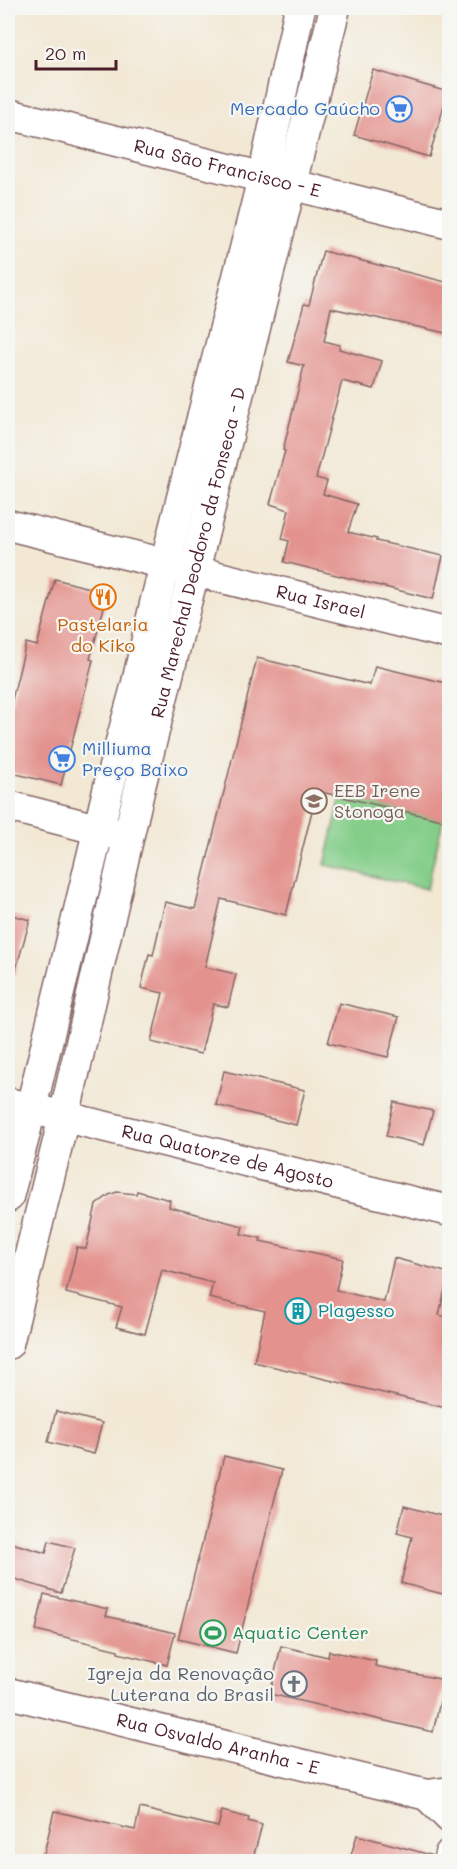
<svg xmlns="http://www.w3.org/2000/svg" width="457" height="1869" font-family="Mali,sans-serif">
<rect width="100%" height="100%" fill="#f6f6f2"/>
<filter id="ink" filterUnits="userSpaceOnUse"><feTurbulence type="fractalNoise" baseFrequency=".0167" numOctaves="2"/><feDisplacementMap in="SourceGraphic" scale="12" xChannelSelector="R" yChannelSelector="G"/><feConvolveMatrix kernelMatrix="1 2 1 2 8 2 1 2 1" color-interpolation-filters="sRGB"/></filter>
<filter id="wash" filterUnits="userSpaceOnUse"><feTurbulence type="fractalNoise" baseFrequency=".008" numOctaves="4" result="noise"/><feDisplacementMap in="SourceGraphic" scale="24" xChannelSelector="R" yChannelSelector="G"/><feGaussianBlur stdDeviation="1.35" result="paint"/><feColorMatrix in="noise" values="0 0 0 0 0 0 0 0 0 0 0 0 0 0 0 0 0 1.4 0 .05"/><feComposite in="paint" operator="in"/></filter>
<g filter="url(#wash)">
<rect width="100%" height="100%" fill="#f2e8d4"/>
<polygon fill="#84ce8a" stroke="#67765a" stroke-width="1.5" points="341,796 443,820 427,889 325,865"/>
<g id="blocks">
<g fill="#e3928d">
<polygon points="373,70 448,92 429,157 354,135"/>
<polygon points="323,251 450,283 450,334 331,308 324,341 340,345 339,349 382,361 374,389 342,381 316,478 327,481 323,494 357,504 348,532 377,539 376,541 443,556 433,599 284,562 289,541 282,539 289,510 270,504 285,451 283,450 304,366 288,362 304,304 309,305"/>
<polygon points="55,579 108,593 90,659 93,660 61,785 8,772 8,716 26,643 37,646"/>
<polygon points="257,658 370,685 375,666 450,684 450,822 317,791 286,915 221,899 205,967 236,974 228,1007 213,1004 201,1054 151,1042 163,993 141,988 149,954 153,955 165,902 195,909"/>
<polygon points="8,914 30,920 14,976 8,975"/>
<polygon points="339,1003 399,1017 388,1057 328,1043"/>
<polygon points="224,1071 305,1090 296,1125 216,1105"/>
<polygon points="394,1102 433,1111 424,1145 386,1136"/>
<polygon points="137,1191 170,1200 169,1207 243,1226 241,1234 261,1238 260,1241 343,1259 336,1290 384,1302 394,1258 449,1273 439,1315 450,1318 450,1409 254,1362 265,1311 209,1298 213,1283 162,1270 145,1334 116,1327 122,1307 66,1293 77,1247 86,1249 96,1205 109,1195 117,1192 136,1194"/>
<polygon points="56,1411 102,1423 94,1454 48,1442"/>
<polygon points="224,1456 282,1470 236,1653 178,1639"/>
<polygon points="404,1506 450,1518 450,1596 401,1583 412,1537 397,1533"/>
<polygon points="49,1541 75,1548 61,1593 8,1577 8,1542 46,1553"/>
<polygon points="44,1594 108,1609 106,1616 175,1633 167,1665 118,1653 118,1650 36,1630"/>
<polygon points="281,1646 328,1657 329,1651 376,1661 375,1666 445,1680 433,1732 270,1694"/>
<polygon points="140,1808 218,1827 222,1811 249,1818 248,1821 262,1825 252,1862 42,1862 54,1811 135,1830"/>
<polygon points="357,1835 431,1855 430,1862 349,1862"/>
</g>
</g>
</g>
<g filter="url(#ink)">
<use href="#blocks" fill-opacity="0" stroke="#856566" stroke-width="1.5"/>
<g fill="none" stroke-linecap="round" stroke-linejoin="round">
<g stroke="#856566" stroke-width="33">
<g id="minor">
<path id="s1" d="M8,114L450,224"/>
<path id="s2" d="M8,525L450,634"/>
<polyline points="8,806 116,834"/>
<path id="s3" d="M8,1103L450,1211"/>
<polyline points="8,1197 25,1133 111,778 136,687 155,604 263,178 300,8"/>
<path id="s4" d="M8,1344L64,1117L140,787L335,8"/>
<path id="s5" d="M8,1693L427,1795L450,1792"/>
<polyline points="427,1795 450,1818"/>
<polyline points="448,1862 450,1854"/>
</g>
</g>
<use href="#minor" stroke="#fff" stroke-width="30"/>
</g>
</g>
<defs>
<g id="supermarket-ring" transform="scale(1.35)"><circle r="9.5" fill="#f6f6f2" stroke="#3f7fe0" stroke-width="1.5"/><path d="M-6-5.5h2.5l.6 2H6L4.5 2H-2.5L-4.4-4H-6ZM-1.5 3.2a1.3 1.3 0 1 0 .1 0ZM3 3.2a1.3 1.3 0 1 0 .1 0Z" fill="#3f7fe0"/></g>
<g id="restaurant-ring" transform="scale(1.35)"><circle r="9.5" fill="#f6f6f2" stroke="#e8710a" stroke-width="1.5"/><path d="M-5-6h1v4h1v-4h1v4h1v-4h1v5L-1.5 .5V6h-2V.5L-5-1ZM5-6V6H3V1.5H1.5Q1.5-4 5-6Z" fill="#e8710a"/></g>
<g id="school-ring" transform="scale(1.35)"><circle r="9.5" fill="#f6f6f2" stroke="#8d6e63" stroke-width="1.5"/><path d="M0-5L7-2L0 1L-7-2ZM-4 1L0 2.5L4 1V4Q0 6-4 4Z" fill="#8d6e63"/></g>
<g id="building-ring" transform="scale(1.35)"><circle r="9.5" fill="#f6f6f2" stroke="#0f9aa8" stroke-width="1.5"/><path d="M-4-6H4V6H1V3H-1V6H-4ZM-2.5-4.3h1.7v1.8h-1.7ZM.8-4.3h1.7v1.8H.8ZM-2.5-1h1.7V.8h-1.7ZM.8-1h1.7V.8H.8Z" fill="#0f9aa8"/></g>
<g id="stadium-ring" transform="scale(1.35)"><circle r="9.5" fill="#f6f6f2" stroke="#2e9e5b" stroke-width="1.5"/><path d="M0-5a6.5 5 0 1 0 0 10a6.5 5 0 1 0 0-10ZM-3.5-1.8h7v3.6h-7Z" fill="#2e9e5b"/></g>
<g id="church-ring" transform="scale(1.35)"><circle r="9.5" fill="#f6f6f2" stroke="#6b7280" stroke-width="1.5"/><path d="M-1.2-6h2.4v3.5h3.3v2.4h-3.3V6h-2.4V-.1h-3.3v-2.4h3.3Z" fill="#6b7280"/></g>
</defs>
<g fill-rule="evenodd">
<use href="#supermarket-ring" x="399" y="109"/>
<use href="#restaurant-ring" x="103" y="597"/>
<use href="#supermarket-ring" x="62" y="759"/>
<use href="#school-ring" x="314" y="801"/>
<use href="#building-ring" x="298" y="1311"/>
<use href="#stadium-ring" x="213" y="1633"/>
<use href="#church-ring" x="294" y="1684"/>
</g>
<g text-anchor="middle" stroke-width="4.5" stroke-linejoin="round" paint-order="stroke">
<g font-size="18" fill="#366cbe" stroke="#f6f6f2" text-anchor="end">
<text x="380" y="115">Mercado Gaúcho</text>
<text x="82" y="755" text-anchor="start">Milliuma<tspan x="82" dy="21">Preço Baixo</tspan></text>
</g>
<g font-size="18" fill="#4a1f2b" stroke="#f6f6f2">
<text dy="6" stroke="none"><textPath href="#s1" startOffset="226">Rua São Francisco - E</textPath></text>
<text dy="6" stroke="none"><textPath href="#s4" startOffset="814">Rua Marechal Deodoro da Fonseca - D</textPath></text>
<text dy="6" stroke="none"><textPath href="#s2" startOffset="322">Rua Israel</textPath></text>
<text dy="6" stroke="none"><textPath href="#s3" startOffset="226">Rua Quatorze de Agosto</textPath></text>
<text dy="6" stroke="none"><textPath href="#s5" startOffset="216">Rua Osvaldo Aranha - E</textPath></text>
</g>
<g font-size="18" fill="#c56008" stroke="#f6f6f2">
<text x="103" y="631">Pastelaria<tspan x="103" dy="21">do Kiko</tspan></text>
</g>
<g font-size="18" fill="#785e54" stroke="#f6f6f2" text-anchor="start">
<text x="334" y="797">EEB Irene<tspan x="334" dy="21">Stonoga</tspan></text>
</g>
<g font-size="18" fill="#0d838f" stroke="#f6f6f2" text-anchor="start">
<text x="318" y="1317">Plagesso</text>
</g>
<g font-size="18" fill="#27864d" stroke="#f6f6f2" text-anchor="start">
<text x="232" y="1639">Aquatic Center</text>
</g>
<g font-size="18" fill="#5b616d" stroke="#f6f6f2" text-anchor="end">
<text x="274" y="1680">Igreja da Renovação<tspan x="274" dy="21">Luterana do Brasil</tspan></text>
</g>
</g>
<rect width="457" height="1869" fill="none" stroke="#f6f6f2" stroke-width="30"/>
<path d="M36 60v9h80v-9" fill="none" stroke="#4a1f2b" stroke-width="3"/>
<text x="45" y="60" font-size="18" fill="#4a1f2b" stroke="#f6f6f2" stroke-width="4.5" paint-order="stroke">20 m</text>
</svg>
